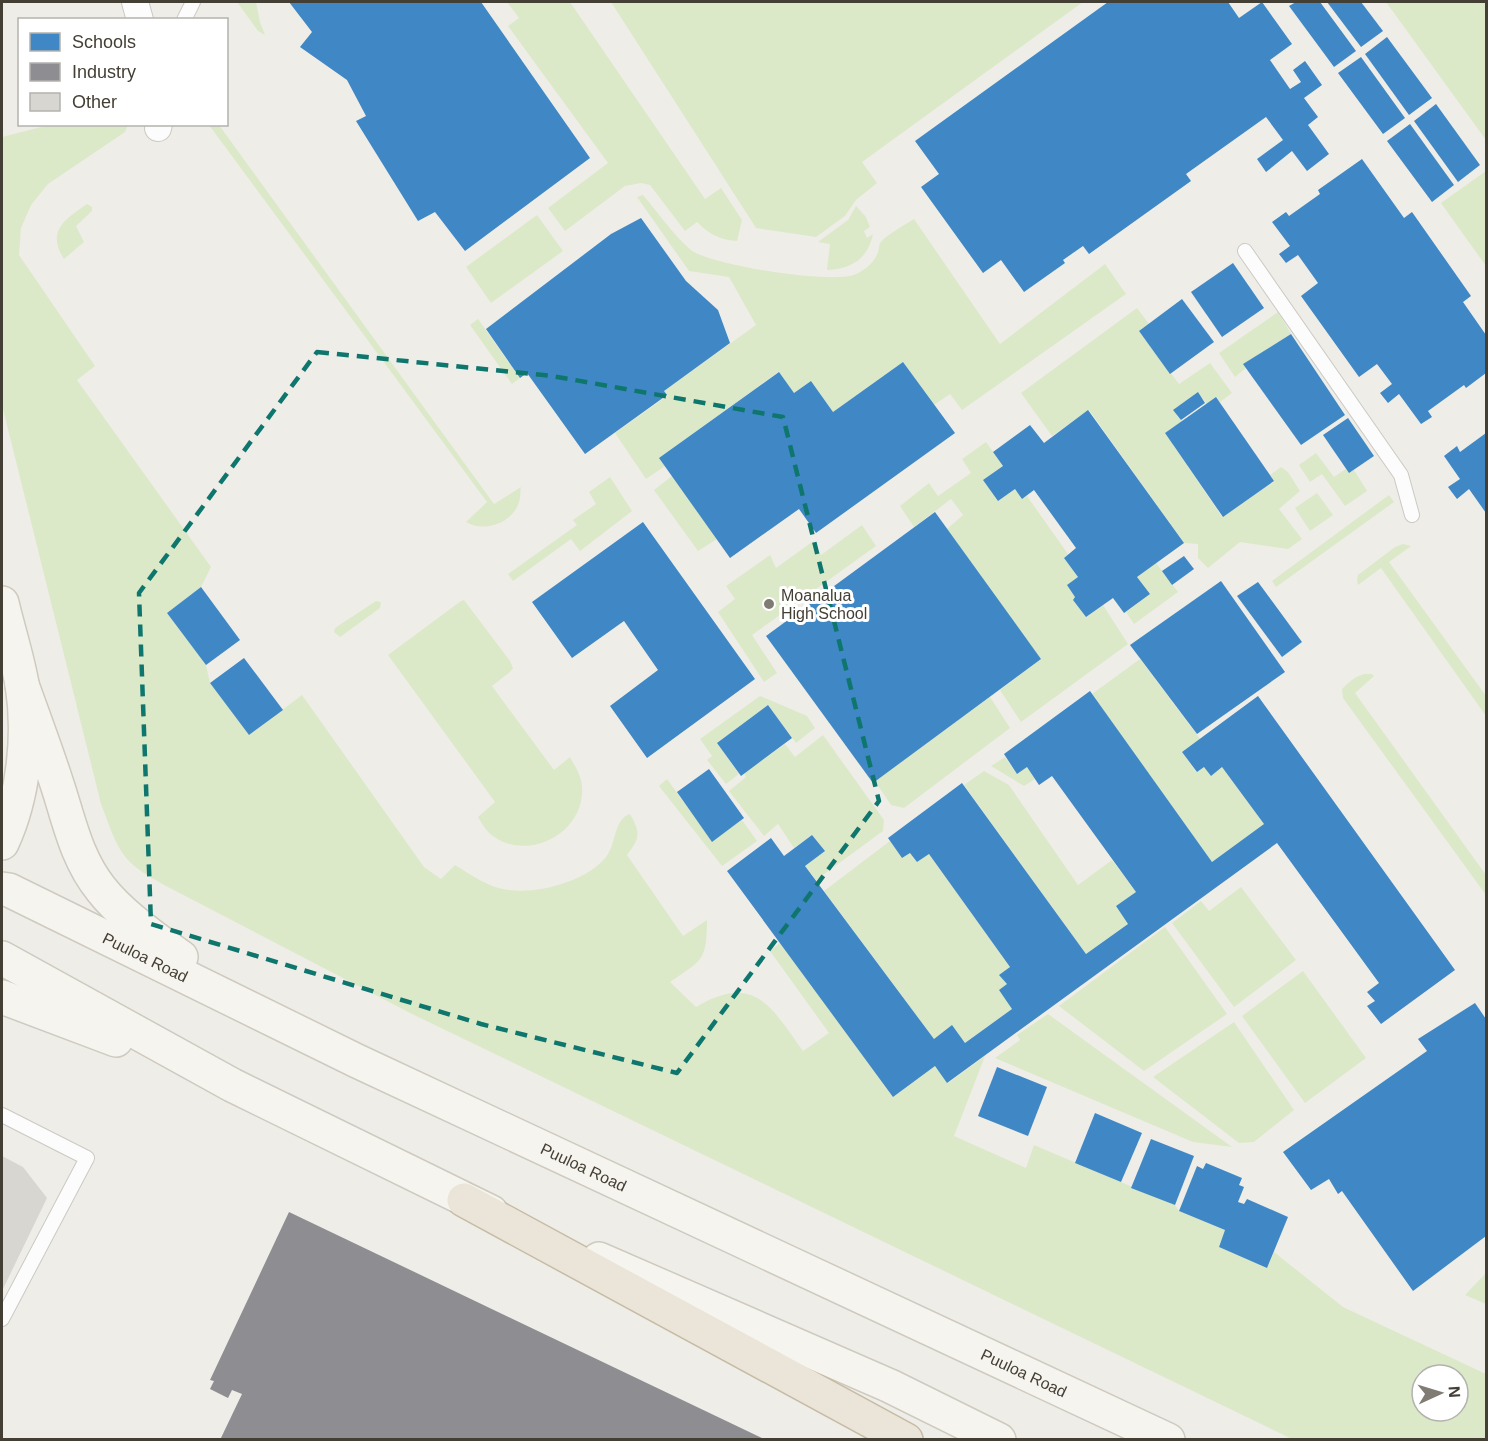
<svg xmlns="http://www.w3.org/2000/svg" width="1488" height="1441" font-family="Arial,sans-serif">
<rect width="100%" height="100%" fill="#efede8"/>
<g fill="#dbe9c9" fill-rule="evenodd">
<polygon points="237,2 256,2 260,22 265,35 258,31"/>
<path d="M507,2H570L705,199L721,188L742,220L737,241C720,240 709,234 697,222L685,231L650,185L641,183L625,186L565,231L548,208L608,163L508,26L519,18Z"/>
<polygon points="611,2 1083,2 862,162 877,183 856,200 845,216 816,237 756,228"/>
<polygon points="1386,2 1486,2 1486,140"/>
<path d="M49,125H128L125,132L48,184L31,205L21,228L19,255L95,366L77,380L211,567L201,587L167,613L206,665L210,683L249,735L302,695L424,867L441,879L455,865C471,875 489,888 509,890C539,894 587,881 606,857C616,845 614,818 630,814C641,833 640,838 627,855L683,936L707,920C707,961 702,960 670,982L696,1007C755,972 771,1007 803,1051L829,1033L770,951L780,943L893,1097L935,1066L948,1083L985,1056L954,1136L1026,1168L1034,1145L1175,1205L1179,1211L1225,1230L1219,1247L1267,1268L1274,1252L1343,1307L1486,1374V1439H1292L412,1014L166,886C152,878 138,871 127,859C114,844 108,821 101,804L2,405V137ZM1422,1375H1458V1411H1422Z"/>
<path d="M209,125H219L494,504L521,487C520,491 521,497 519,502C513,523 484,533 466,522L487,502Z"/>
<polygon points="1486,171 1486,266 1441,203"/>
<path d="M643,195C658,212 673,235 691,250C710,265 834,285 856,274C865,270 875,262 878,252C879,249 879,246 880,243C885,236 906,224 914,219L1000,344L1105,264L1126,294L962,410L950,394L934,405L903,362L833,412L811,381L794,393L778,372L660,458L665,466L646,479L615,433L667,396L664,391L756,325L729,277L689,271L637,197Z"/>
<path d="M87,204L92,207V211L76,226L84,242L64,259C46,231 65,219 87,204Z"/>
<path d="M856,206L866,217L870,227L864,231L867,238L873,234C868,259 851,269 827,270L830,244L818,242L848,220Z"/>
<polygon points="537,215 563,251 491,303 466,267"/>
<polygon points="1137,308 1149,324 1139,331 1179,384 1210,363 1232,393 1220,402 1216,397 1207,404 1198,393 1174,411 1182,421 1165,433 1222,517 1274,482 1270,475 1281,467 1288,472 1300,491 1279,509 1302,539 1288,549 1240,542 1208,568 1198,558 1198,544 1184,543 1089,410 1052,436 1021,393"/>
<polygon points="1278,312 1291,334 1244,364 1246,368 1235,377 1219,353"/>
<polygon points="478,319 520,378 512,384 470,325"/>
<polygon points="986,442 1003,466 984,481 998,501 1015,489 1022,498 1027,496 1068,554 1064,558 1078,577 1075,597 1073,600 1086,617 1103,605 1128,644 1021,722 1000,690 1041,659 947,529 963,515 951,499 914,527 900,506 929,483 938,496 971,473 962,459"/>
<polygon points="1316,453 1334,477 1346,469 1349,473 1354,470 1367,491 1345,506 1322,474 1310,482 1299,465"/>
<polygon points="672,476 717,539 698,551 654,490"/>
<polygon points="610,477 632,511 580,551 571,539 513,581 508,574 577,525 573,520 596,504 589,492"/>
<polygon points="1317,493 1333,515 1310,531 1295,508"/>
<polygon points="1389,495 1394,502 1276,587 1272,581"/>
<polygon points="862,525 876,546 752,635 777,673 764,682 718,612 735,599 726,586 770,555 776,568 812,542 821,555"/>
<polygon points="1403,544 1411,546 1389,562 1486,696 1486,716 1381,568 1358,585 1357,580 1358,575 1395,547"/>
<polygon points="1156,563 1178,592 1134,624 1126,612 1150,594 1137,577"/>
<path d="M464,600L510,661L513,668L510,672L492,686L554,770L570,757C575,766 582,777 582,787C585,835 524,864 489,833C485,829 481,822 478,817L495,802L388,655L461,601Z"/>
<polygon points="376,601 381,602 380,608 340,637 334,632 335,628"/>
<polygon points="1140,659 1200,739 1182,752 1196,772 1204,767 1211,775 1222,767 1264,824 1212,862 1092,694"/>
<path d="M1365,674H1372L1374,676L1355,693L1486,875V895L1343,698L1342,689C1349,682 1355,676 1365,674Z"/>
<polygon points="760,696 807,716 815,728 796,743 768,705 717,743 739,774 726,784 707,760 712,756 700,739"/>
<polygon points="990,697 1010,728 904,808 891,805 875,781"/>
<polygon points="823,735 884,820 883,831 816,880 805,866 824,851 812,835 794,848 778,824 764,836 729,791 746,777 744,773 785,744 795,757"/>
<polygon points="1005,757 1017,774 1027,767 1035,779 1024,786 991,766"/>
<polygon points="984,771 1009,785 1078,885 1112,860 1136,892 1116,906 1128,924 1086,954 964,785"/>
<polygon points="667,779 712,841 742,820 757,841 722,866 659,786"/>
<polygon points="890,841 902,858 910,853 917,862 929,854 1010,967 1000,975 1007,984 1012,1009 965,1043 952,1025 934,1039 824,891"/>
<polygon points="1241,887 1296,960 1234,1007 1172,923 1201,901 1209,911"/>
<polygon points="1165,927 1227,1014 1144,1071 1059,1006"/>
<polygon points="1303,971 1366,1058 1305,1103 1242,1016"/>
<polygon points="1048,1014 1232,1147 1193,1142 995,1058 1020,1040 1017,1035"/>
<polygon points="1234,1022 1294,1110 1254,1142 1239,1143 1153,1077"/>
<polygon points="1486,1273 1486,1304 1465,1295"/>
</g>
<g fill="#3f88c5">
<polygon points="289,2 481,2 590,158 465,251 435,212 418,221 356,121 366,116 347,80 300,47 312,32"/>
<polygon points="1108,2 1228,2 1239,18 1262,2 1292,44 1270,60 1290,89 1301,82 1293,70 1305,61 1322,85 1304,98 1318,117 1308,125 1329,154 1307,171 1292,151 1266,172 1257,159 1283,140 1266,117 1186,174 1191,181 1089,254 1083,246 1063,260 1065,263 1024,292 1001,260 983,273 921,187 939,174 915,141"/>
<polygon points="1296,2 1320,2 1356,51 1334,67 1289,6"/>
<polygon points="1327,2 1361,2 1383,31 1361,47"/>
<polygon points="1387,37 1432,98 1409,115 1365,54"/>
<polygon points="1361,57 1405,118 1383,134 1338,73"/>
<polygon points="1436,104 1480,165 1458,182 1414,121"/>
<polygon points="1410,124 1454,185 1432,202 1387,141"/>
<polygon points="1362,159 1404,218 1412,212 1471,296 1463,302 1486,335 1486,373 1466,388 1464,385 1428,411 1432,417 1421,424 1399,394 1388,403 1380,393 1392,384 1377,364 1359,377 1301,296 1318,283 1298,255 1286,263 1279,254 1290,246 1272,222 1286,212 1289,216 1320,194 1318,190"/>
<polygon points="641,218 686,281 718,310 730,343 664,391 667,395 585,454 527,373 520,378 486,329 611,234"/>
<polygon points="1233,263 1264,308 1222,337 1191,292"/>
<polygon points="1182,299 1214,342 1170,374 1139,331"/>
<polygon points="1291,334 1345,415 1301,445 1243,364"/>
<polygon points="903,362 955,433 816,533 799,509 730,558 659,458 779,372 794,393 811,381 833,412"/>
<polygon points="1198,392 1205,403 1181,420 1173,410"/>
<polygon points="1216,397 1274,481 1223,517 1165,433"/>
<polygon points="1088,410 1184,543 1137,577 1150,594 1124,613 1113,598 1086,617 1073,600 1075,597 1067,585 1078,577 1064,558 1076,548 1034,490 1022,499 1015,489 998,501 983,480 1003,466 993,452 1030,425 1044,443"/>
<polygon points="1348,418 1374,456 1349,473 1323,435"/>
<polygon points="1486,433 1486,513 1469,489 1457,499 1448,487 1460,479 1444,456 1457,446 1460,452"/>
<polygon points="935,512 1041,659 873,783 766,636"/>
<polygon points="643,522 755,679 647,758 610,706 658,670 624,621 572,658 532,602"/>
<polygon points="1184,556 1194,569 1172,585 1162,571"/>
<polygon points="1221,581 1285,672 1197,734 1130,645"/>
<polygon points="1258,582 1302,642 1282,657 1237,596"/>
<polygon points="201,587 240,640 206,665 167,613"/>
<polygon points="244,658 283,710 249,735 210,683"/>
<polygon points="1090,691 1212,862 1264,824 1222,767 1211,776 1204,767 1197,772 1182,752 1258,696 1455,970 1381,1024 1367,1006 1375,1001 1367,992 1379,983 1277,843 947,1083 935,1066 893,1097 727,871 771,838 784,856 812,835 825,851 805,866 934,1039 952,1025 965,1043 1012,1009 999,990 1007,984 999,975 1010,967 929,854 917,862 910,853 902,858 888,838 962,783 1086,954 1128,924 1116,906 1136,892 1052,776 1039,785 1027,767 1017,774 1004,754"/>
<polygon points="768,705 792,738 741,776 717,743"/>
<polygon points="709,769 744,818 712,842 677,792"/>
<polygon points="1475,1003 1486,1019 1486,1236 1413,1291 1342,1191 1338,1194 1329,1179 1311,1190 1283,1152 1427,1051 1418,1039"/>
<polygon points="997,1067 1047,1087 1028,1136 978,1116"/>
<polygon points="1095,1113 1142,1133 1121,1182 1075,1163"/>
<polygon points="1151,1139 1194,1156 1175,1205 1131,1188"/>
<polygon points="1206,1163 1242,1178 1239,1185 1244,1187 1238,1202 1244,1204 1247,1199 1288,1217 1267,1268 1219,1247 1225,1230 1179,1211 1197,1166 1203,1169"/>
</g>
<polygon fill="#8d8d92" points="289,1212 766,1440 220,1440 242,1394 232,1390 228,1398 210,1389 214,1381 210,1380"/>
<polygon fill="#d8d6d1" points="2,1156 23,1167 47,1198 2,1291"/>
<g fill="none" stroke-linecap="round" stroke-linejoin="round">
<g stroke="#cbc9c4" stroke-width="16">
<g id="lane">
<polyline points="184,20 193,2"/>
<polyline points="1245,251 1401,475 1412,515"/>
<polyline points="2,1115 87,1158 2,1319"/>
</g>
</g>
<g stroke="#cbc9c4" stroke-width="28">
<g id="street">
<polyline points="135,2 140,20"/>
<polyline points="158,128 159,124"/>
</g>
</g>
<g stroke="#cecac0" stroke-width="36">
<g id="secondary">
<path d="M2,603C8,629 17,656 22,684C30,734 24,796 2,843"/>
<path d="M22,685C34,718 46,750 57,784C69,820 76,858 101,889C120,914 155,939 181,957"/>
<path id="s1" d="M2,889L9,890L357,1061L1168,1440"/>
<polyline points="2,958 232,1085 491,1212"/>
<polyline points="2,997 116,1040"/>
<polyline points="599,1259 890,1386 999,1440"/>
</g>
</g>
<g stroke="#c6bba4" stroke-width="36">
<polyline id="highway" points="464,1200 906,1440"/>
</g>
<use href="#lane" stroke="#fdfcfc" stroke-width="14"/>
<use href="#street" stroke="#fdfcfc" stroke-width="26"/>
<use href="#secondary" stroke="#f6f4ee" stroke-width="33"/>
<use href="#highway" stroke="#ebe5d9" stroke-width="33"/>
</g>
<path fill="none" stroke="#0f766e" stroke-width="4.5" stroke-dasharray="12 8" stroke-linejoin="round" d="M317,352L552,376L783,417L879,801L677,1073L481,1024L151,924L139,593Z"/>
<circle fill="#807c74" stroke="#fff" stroke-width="2" cx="769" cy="604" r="6"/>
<g text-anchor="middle" stroke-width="6" stroke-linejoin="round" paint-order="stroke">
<g font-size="16" fill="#443f35" stroke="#fff" text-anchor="start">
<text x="781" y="601">Moanalua<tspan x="781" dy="18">High School</tspan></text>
</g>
<g font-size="16" fill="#443f35" stroke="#fff">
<text dy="6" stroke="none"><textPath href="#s1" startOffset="159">Puuloa Road</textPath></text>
<text dy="6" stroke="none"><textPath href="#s1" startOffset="645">Puuloa Road</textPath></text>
<text dy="6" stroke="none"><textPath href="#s1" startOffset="1131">Puuloa Road</textPath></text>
</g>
</g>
<rect width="1488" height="1441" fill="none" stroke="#443f35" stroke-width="6"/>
<rect x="18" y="18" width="210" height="108" fill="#ffffff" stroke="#b4b2ae" stroke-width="1.5"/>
<rect x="30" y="33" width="30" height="18" fill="#3f88c5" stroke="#b4b2ae" stroke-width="1.5"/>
<text x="72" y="48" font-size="18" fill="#443f35">Schools</text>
<rect x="30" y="63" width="30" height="18" fill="#8d8d92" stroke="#b4b2ae" stroke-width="1.5"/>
<text x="72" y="78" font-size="18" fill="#443f35">Industry</text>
<rect x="30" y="93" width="30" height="18" fill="#d8d6d1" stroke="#b4b2ae" stroke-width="1.5"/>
<text x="72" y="108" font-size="18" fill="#443f35">Other</text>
<g transform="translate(1440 1393) rotate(86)"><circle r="28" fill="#ffffff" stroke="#b4b2ae" stroke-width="1.5"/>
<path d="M0-4.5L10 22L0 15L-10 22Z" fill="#807c74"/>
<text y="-9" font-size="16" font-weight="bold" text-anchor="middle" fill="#443f35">N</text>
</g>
</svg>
